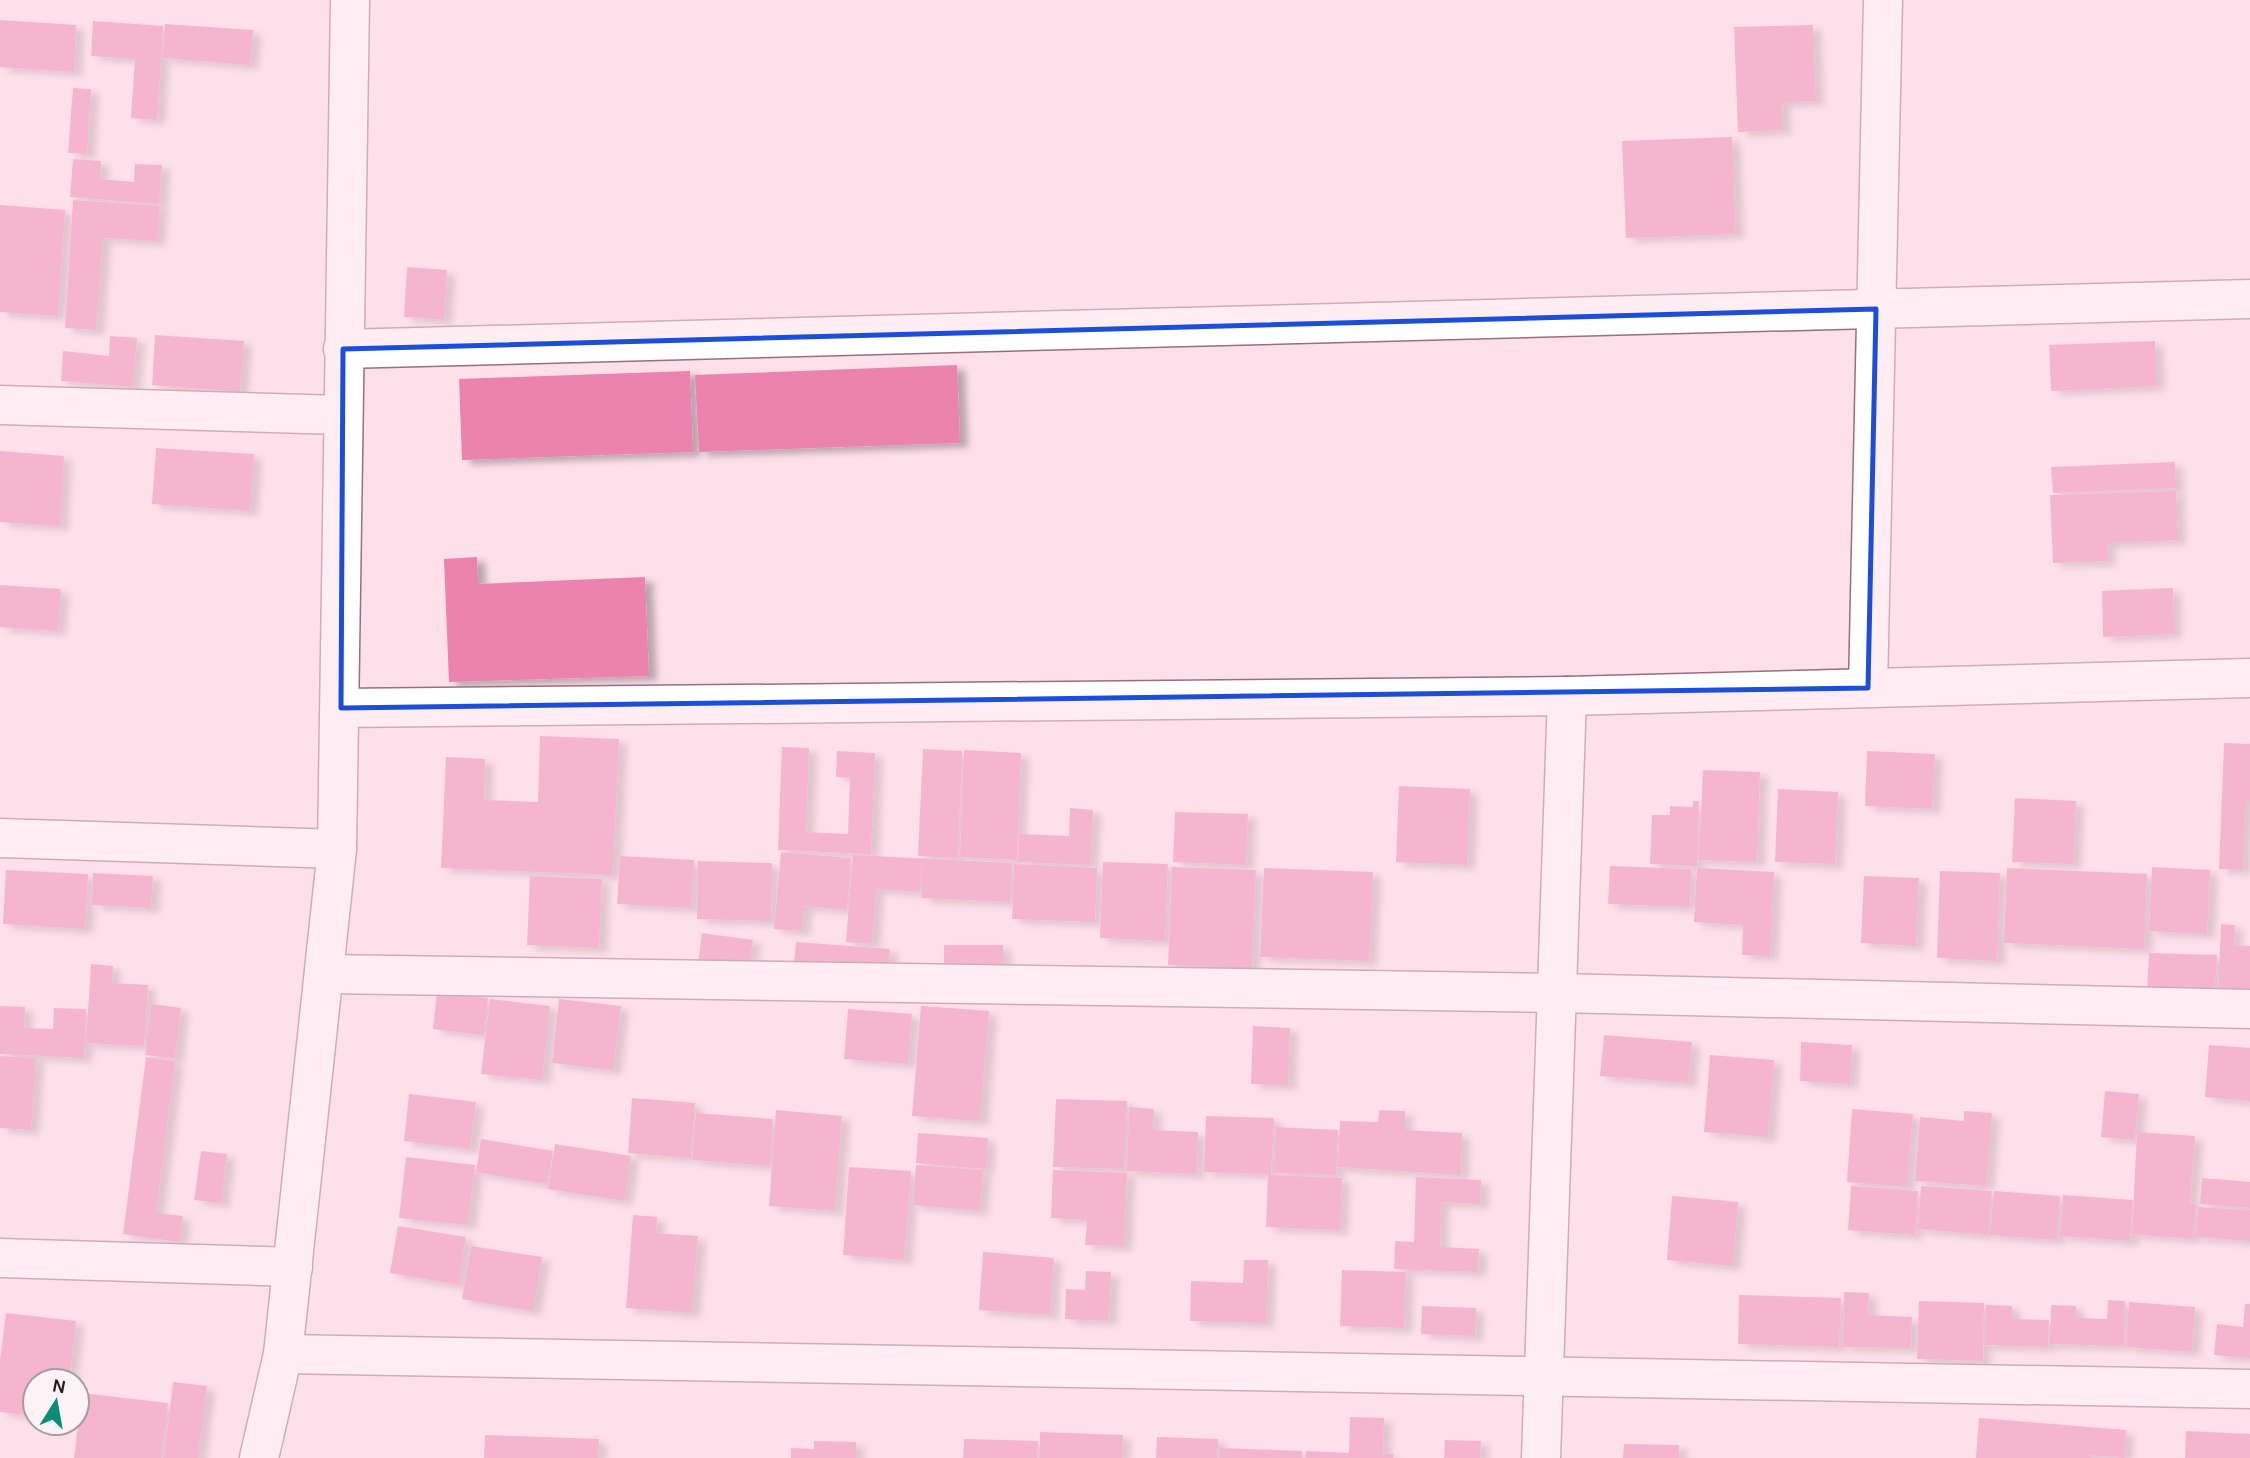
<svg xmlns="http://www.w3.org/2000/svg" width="2250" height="1458" font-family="Karla,sans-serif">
<defs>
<filter id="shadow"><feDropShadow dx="8" dy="4.5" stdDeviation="3.5" flood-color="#0004"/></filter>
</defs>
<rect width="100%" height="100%" fill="#fee0ea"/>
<g fill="#ec82ae" filter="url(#shadow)">
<polygon points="0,20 76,25 74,72 0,67"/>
<polygon points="93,21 163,26 157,120 131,118 135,59 91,56"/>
<polygon points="165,24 253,30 250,65 163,58"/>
<polygon points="1813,25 1816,101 1782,102 1783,130 1738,132 1734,27"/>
<polygon points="73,88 91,89 87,154 68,153"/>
<polygon points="1732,137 1736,234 1626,238 1622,141"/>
<polygon points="73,159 101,161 100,179 134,182 135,164 162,165 159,204 70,197"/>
<polygon points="73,200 160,206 157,241 103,238 96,330 65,328"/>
<polygon points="0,205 65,210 58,316 0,312"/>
<polygon points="407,267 447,270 444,320 404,317"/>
<polygon points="155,335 244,341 240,392 152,385"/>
<polygon points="110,336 137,338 133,387 61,381 63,351 109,356"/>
<polygon points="2155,341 2157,386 2051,391 2049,345"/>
<polygon points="957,365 960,443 699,452 695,375"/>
<polygon points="690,371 693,452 462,460 459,379"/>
<polygon points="156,448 254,454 250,511 152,504"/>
<polygon points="0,451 64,456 60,526 0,522"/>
<polygon points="2175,462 2176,488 2053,493 2051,467"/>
<polygon points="2176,491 2178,540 2107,543 2108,561 2053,563 2050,495"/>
<polygon points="477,557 478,584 645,577 649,676 449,682 444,559"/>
<polygon points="0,585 61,589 58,631 0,627"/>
<polygon points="2173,588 2174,634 2103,637 2102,591"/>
<polygon points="540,736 619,739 613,875 441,868 446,757 485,759 484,800 538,802"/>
<polygon points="2224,743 2250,744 2250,799 2246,799 2243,870 2219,869"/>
<polygon points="782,747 809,748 806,832 848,834 850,778 836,777 837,751 875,753 871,854 778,850"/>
<polygon points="923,749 962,751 958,858 918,856"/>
<polygon points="964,750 1021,753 1017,860 960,857"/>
<polygon points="1867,751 1935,754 1932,809 1865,806"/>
<polygon points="1703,770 1760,772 1757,862 1699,860"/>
<polygon points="1399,786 1470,789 1467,865 1396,862"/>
<polygon points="1778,789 1838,792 1835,864 1775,862"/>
<polygon points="2015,798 2076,801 2073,864 2012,862"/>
<polygon points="1693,801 1699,801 1697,866 1650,864 1652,815 1670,815 1670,806 1693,807"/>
<polygon points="1070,808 1093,810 1090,865 1018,862 1019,834 1069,836"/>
<polygon points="1175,812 1248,814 1246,865 1173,862"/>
<polygon points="781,852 851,858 847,910 804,906 802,931 774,929"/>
<polygon points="853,855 1012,863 1010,902 922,898 922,863 920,892 876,889 872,944 846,942"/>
<polygon points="620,856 694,860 691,908 617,904"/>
<polygon points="698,861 772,863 771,921 697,919"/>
<polygon points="1103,862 1168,864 1165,941 1100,938"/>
<polygon points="1014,864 1097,868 1095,922 1012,919"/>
<polygon points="1610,866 1691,869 1690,907 1608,904"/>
<polygon points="1172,867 1256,870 1252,969 1168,965"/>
<polygon points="2152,867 2210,870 2207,934 2149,931"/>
<polygon points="1264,868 1373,872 1369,961 1260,957"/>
<polygon points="1697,868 1774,872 1770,956 1742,955 1743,925 1694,922"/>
<polygon points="2007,868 2147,874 2144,949 2004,943"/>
<polygon points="6,870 88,874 85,929 3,924"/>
<polygon points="1940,871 2000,873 1997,961 1937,958"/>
<polygon points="93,873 153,876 151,908 92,905"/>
<polygon points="530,876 602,879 599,948 527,945"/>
<polygon points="1864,876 1919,878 1916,946 1861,943"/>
<polygon points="2221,924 2235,925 2234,945 2250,946 2250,998 2218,996"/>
<polygon points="702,933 753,940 748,972 698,965"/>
<polygon points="796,942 890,949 888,980 793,973"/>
<polygon points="944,945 1003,945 1003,975 944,974"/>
<polygon points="2149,953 2217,955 2215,996 2147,994"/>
<polygon points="91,964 113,966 112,983 148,985 144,1046 86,1043"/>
<polygon points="437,992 488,998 484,1035 433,1029"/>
<polygon points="490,999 550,1006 542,1080 481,1074"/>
<polygon points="559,999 621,1006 613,1070 552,1063"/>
<polygon points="151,1004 181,1008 175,1058 145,1055"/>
<polygon points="0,1006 25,1007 24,1028 53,1029 54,1008 86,1009 84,1058 0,1054"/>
<polygon points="921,1006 989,1011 980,1121 912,1116"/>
<polygon points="848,1009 912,1014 908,1064 844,1059"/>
<polygon points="1253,1026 1290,1028 1288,1085 1251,1084"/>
<polygon points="1604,1035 1692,1042 1688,1083 1600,1076"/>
<polygon points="1801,1042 1852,1045 1850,1084 1800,1081"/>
<polygon points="2209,1045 2250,1048 2250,1101 2205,1097"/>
<polygon points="1710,1055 1774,1060 1768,1137 1704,1132"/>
<polygon points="0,1056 36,1058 31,1130 0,1128"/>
<polygon points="146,1057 175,1061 156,1213 183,1216 179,1242 123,1234"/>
<polygon points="2105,1091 2139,1094 2135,1140 2101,1137"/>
<polygon points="409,1094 476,1102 470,1149 404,1141"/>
<polygon points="632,1098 695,1103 691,1158 628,1153"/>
<polygon points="1056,1099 1127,1101 1124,1169 1053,1167"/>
<polygon points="1129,1107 1154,1109 1153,1130 1198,1132 1197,1174 1127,1171"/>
<polygon points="1852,1109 1913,1114 1907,1187 1847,1182"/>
<polygon points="776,1110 842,1116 835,1211 769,1206"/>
<polygon points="1379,1110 1405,1111 1405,1130 1462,1133 1461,1175 1338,1167 1340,1121 1378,1122"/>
<polygon points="1964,1111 1992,1113 1986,1186 1915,1181 1920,1117 1964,1121"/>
<polygon points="696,1113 773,1119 770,1166 692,1160"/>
<polygon points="1206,1116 1274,1118 1271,1175 1342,1178 1340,1230 1266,1227 1268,1174 1204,1172"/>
<polygon points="1276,1127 1338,1130 1336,1175 1274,1173"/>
<polygon points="2137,1132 2195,1136 2190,1203 2196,1204 2193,1239 2132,1234"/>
<polygon points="918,1133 988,1138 986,1169 916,1163"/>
<polygon points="481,1139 553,1151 547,1184 476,1172"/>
<polygon points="555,1144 631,1156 624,1201 548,1189"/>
<polygon points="201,1151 227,1154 221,1203 194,1200"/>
<polygon points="406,1157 475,1165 468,1225 399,1218"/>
<polygon points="916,1165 983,1170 980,1211 913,1205"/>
<polygon points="849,1167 911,1171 904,1260 843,1255"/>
<polygon points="1053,1170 1127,1173 1124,1246 1085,1245 1087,1220 1051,1218"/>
<polygon points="1416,1177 1481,1180 1480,1204 1441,1202 1440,1247 1479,1249 1478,1272 1394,1269 1395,1241 1414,1242"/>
<polygon points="2202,1178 2250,1182 2250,1208 2200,1204"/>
<polygon points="1851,1186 1918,1191 1915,1235 1848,1230"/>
<polygon points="1921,1186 1992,1191 1988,1235 1918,1229"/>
<polygon points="1994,1191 2060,1196 2057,1240 1990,1235"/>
<polygon points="2063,1195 2133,1200 2130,1241 2060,1236"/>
<polygon points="1672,1196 1738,1202 1733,1266 1667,1260"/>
<polygon points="2198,1207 2250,1210 2250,1241 2196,1237"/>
<polygon points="633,1215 657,1217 656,1233 698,1236 692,1313 626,1308"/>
<polygon points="398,1226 466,1237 459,1285 390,1273"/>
<polygon points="471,1246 542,1257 533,1311 462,1299"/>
<polygon points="983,1252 1054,1258 1050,1315 979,1310"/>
<polygon points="1244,1260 1268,1260 1266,1323 1190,1321 1191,1281 1243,1283"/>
<polygon points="1342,1270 1406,1272 1404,1328 1340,1326"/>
<polygon points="1086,1271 1111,1272 1109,1321 1065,1319 1066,1289 1085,1290"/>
<polygon points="1844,1292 1869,1293 1868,1315 1912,1317 1911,1348 1843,1347"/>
<polygon points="1739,1295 1841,1298 1839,1347 1738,1344"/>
<polygon points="2108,1300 2125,1301 2124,1346 2050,1344 2051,1305 2076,1306 2076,1318 2107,1319"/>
<polygon points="1919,1301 1984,1303 1983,1361 1917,1359"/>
<polygon points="2129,1302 2195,1307 2192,1352 2126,1347"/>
<polygon points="2245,1304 2250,1304 2250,1358 2214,1355 2217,1324 2243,1327"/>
<polygon points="1986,1305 2012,1306 2012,1319 2049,1320 2048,1347 1985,1345"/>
<polygon points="1422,1306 1476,1308 1475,1336 1421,1334"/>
<polygon points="6,1313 76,1321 69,1381 35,1381 35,1416 0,1412 0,1360"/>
<polygon points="173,1382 207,1386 198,1458 164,1458"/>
<polygon points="82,1393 168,1403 161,1458 74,1458"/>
<polygon points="1350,1417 1384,1418 1383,1454 1393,1454 1393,1458 1306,1458 1306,1451 1349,1453"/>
<polygon points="1979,1418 2126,1430 2124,1458 2090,1455 2090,1458 1976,1458"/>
<polygon points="2186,1431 2250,1434 2250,1458 2185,1458"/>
<polygon points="1040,1432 1123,1435 1122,1458 1040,1458"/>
<polygon points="485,1435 599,1439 598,1458 484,1458"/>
<polygon points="1157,1437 1218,1439 1217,1458 1156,1458"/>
<polygon points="964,1439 1038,1441 1037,1458 963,1458"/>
<polygon points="1445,1440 1481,1441 1480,1458 1444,1458"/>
<polygon points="814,1441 856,1442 856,1458 791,1458 791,1448 814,1449"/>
<polygon points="1624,1444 1679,1445 1679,1458 1623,1458"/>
<polygon points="1220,1448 1302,1451 1302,1458 1220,1458"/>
</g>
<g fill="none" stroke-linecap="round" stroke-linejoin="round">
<g stroke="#9a6e7f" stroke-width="41">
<g id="street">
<polyline points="343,349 2250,299"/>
<polyline points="0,405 341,415"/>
<polyline points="1868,688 1883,0"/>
<polyline points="341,708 1567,696 2250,678"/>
<polyline points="0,838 337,849"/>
<polyline points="324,974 1557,993 2250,1009"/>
<polyline points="0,1258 293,1267"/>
<polyline points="283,1354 2250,1389"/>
<polyline points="1541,1458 1567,696"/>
</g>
</g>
<g stroke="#9a6e7f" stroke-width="41">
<polyline id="secondary" points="259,1458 283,1354 337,849 350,0"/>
</g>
<use href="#street" stroke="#fff" stroke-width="38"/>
<use href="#secondary" stroke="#fff" stroke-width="38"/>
</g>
<path d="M0 0H2250V1458H0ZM1876,309L1868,688L341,708L343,349Z" fill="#fee0ea" fill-opacity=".55" fill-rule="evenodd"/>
<path fill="none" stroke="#1d4ed8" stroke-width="5" stroke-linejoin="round" d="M1876,309L1868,688L341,708L343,349Z"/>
<g transform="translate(56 1402) rotate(11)"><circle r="33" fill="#fdf3f7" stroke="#a89ba0" stroke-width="2"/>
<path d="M0-5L12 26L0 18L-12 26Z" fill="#078e76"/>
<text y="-10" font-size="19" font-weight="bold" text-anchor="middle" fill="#28171e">N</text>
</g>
</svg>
